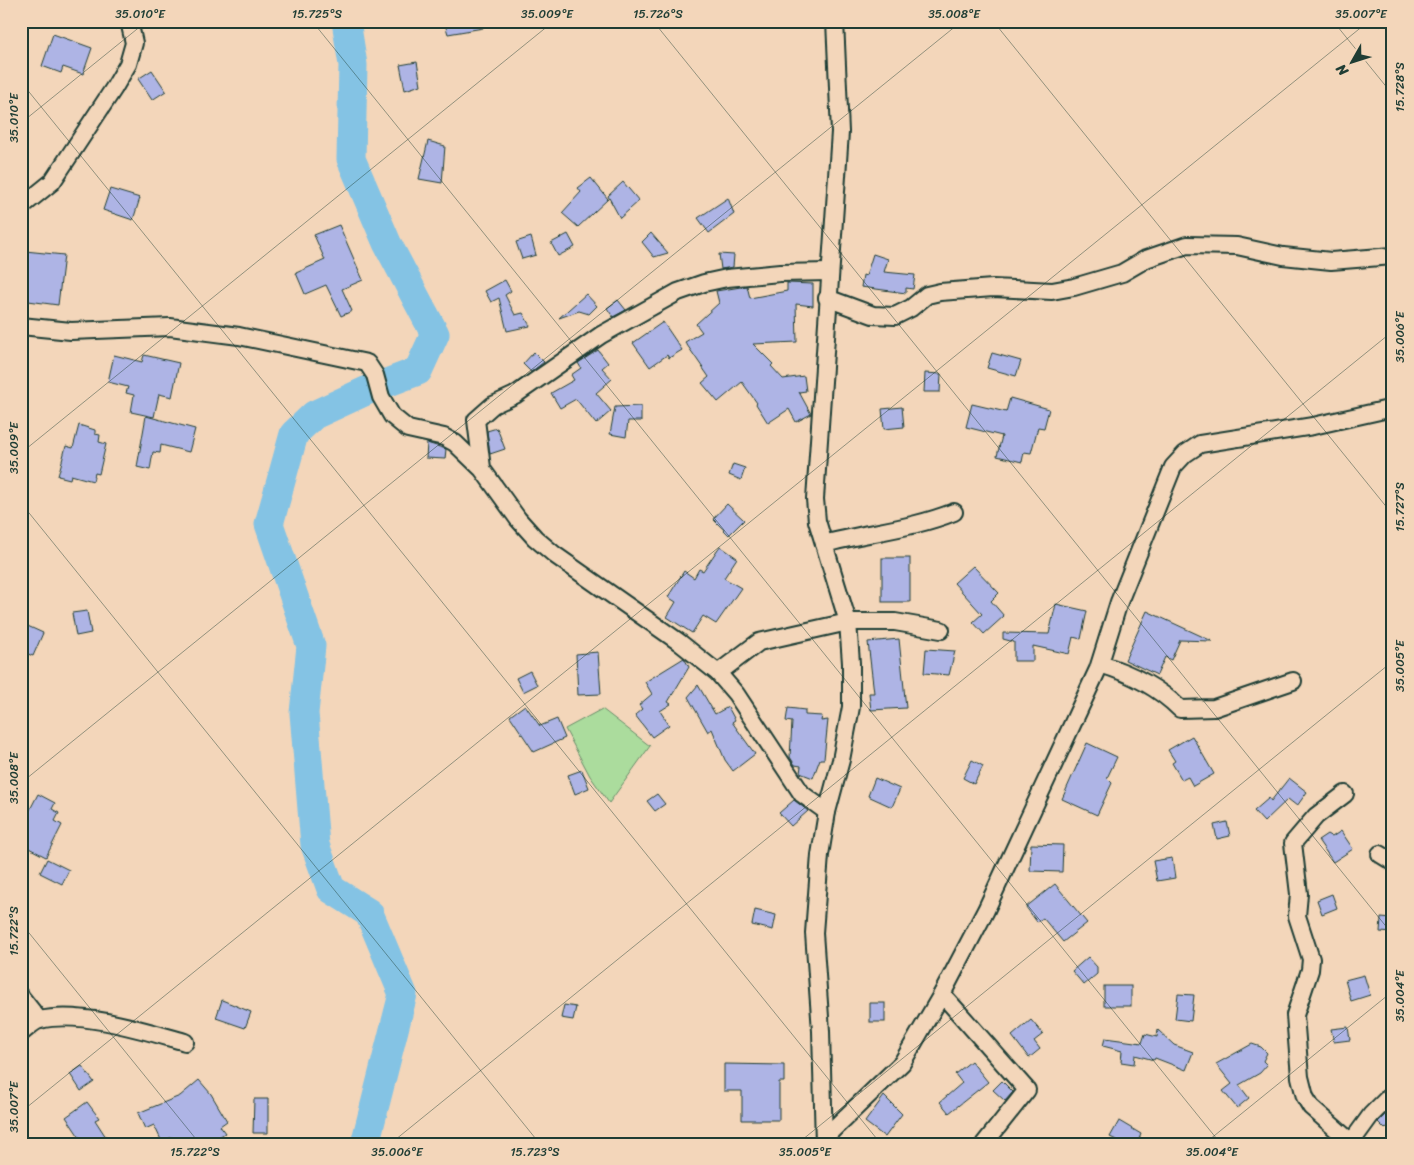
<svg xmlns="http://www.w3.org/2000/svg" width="1414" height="1165" font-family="Sriracha,sans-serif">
<rect width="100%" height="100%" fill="#f3d6ba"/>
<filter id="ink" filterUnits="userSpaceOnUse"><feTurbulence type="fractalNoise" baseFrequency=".02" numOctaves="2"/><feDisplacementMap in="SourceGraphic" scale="10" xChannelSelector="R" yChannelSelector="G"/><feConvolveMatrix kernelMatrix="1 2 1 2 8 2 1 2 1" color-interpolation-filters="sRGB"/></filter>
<g filter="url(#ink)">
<polygon fill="#abdc9d" stroke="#658c68" points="602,709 650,746 609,803 590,776 565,729"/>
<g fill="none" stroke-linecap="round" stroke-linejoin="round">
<polyline stroke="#84c3e4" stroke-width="29" points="346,21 353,65 351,159 387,243 435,334 418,371 368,390 314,415 294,434 269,524 311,646 304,713 315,845 331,889 369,913 403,994 365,1144"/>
</g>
<g fill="#aeb4e5" stroke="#1f3d34">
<polygon points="444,21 482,21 483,28 448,34"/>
<polygon points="53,34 92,48 83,74 63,67 61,73 42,66"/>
<polygon points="417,62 421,85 405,90 400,65"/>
<polygon points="152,70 166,91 152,100 138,79"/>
<polygon points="428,141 445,146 442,183 419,179"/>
<polygon points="591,178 608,199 578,227 562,213 581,192 578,188"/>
<polygon points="623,182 639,201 620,218 608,196"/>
<polygon points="110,189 140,198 133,220 103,210"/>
<polygon points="728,198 734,214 709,233 698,218"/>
<polygon points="339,225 363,280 342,289 352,311 341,316 326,285 305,294 296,273 325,260 314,235"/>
<polygon points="651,233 668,253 654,257 642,242"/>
<polygon points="568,234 575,247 558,256 551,243"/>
<polygon points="531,237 536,255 522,259 516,242"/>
<polygon points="25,251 64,255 58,305 21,300"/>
<polygon points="719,254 734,255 733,267 721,269"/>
<polygon points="873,254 888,259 884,272 915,275 913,289 906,288 906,293 861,287 863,275 866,276"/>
<polygon points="505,280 511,291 505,295 515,315 523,313 530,326 507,331 499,298 491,302 485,291"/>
<polygon points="787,283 813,284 813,306 796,304 797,342 753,344 773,364 771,366 783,379 804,376 806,391 799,392 811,414 796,422 789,409 768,423 756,404 757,403 742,382 718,402 702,383 709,377 685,342 702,332 696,324 719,303 716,291 747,286 750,298 787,291"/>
<polygon points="586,294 597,306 589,314 579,311 559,318"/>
<polygon points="618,300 626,310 613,317 607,308"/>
<polygon points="663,322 682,350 669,358 667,355 650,367 633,343"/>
<polygon points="598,350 608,363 602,368 612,379 596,393 611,411 596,424 576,399 560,408 551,393 574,380 571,375 581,368 578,363"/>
<polygon points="534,352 544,362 531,372 523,364"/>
<polygon points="992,353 1021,361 1016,376 987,368"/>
<polygon points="114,355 142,362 144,355 179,363 172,397 159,394 154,417 131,412 134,395 126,393 128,387 108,382"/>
<polygon points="925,373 941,374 940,392 924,392"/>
<polygon points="1010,398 1049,409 1044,428 1038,427 1031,453 1024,452 1022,462 997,456 1002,436 966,427 972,404 1006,412"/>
<polygon points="641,406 641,421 628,421 626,437 610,434 615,407"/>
<polygon points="902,407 904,427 884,429 882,409"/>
<polygon points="146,416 195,429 189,452 161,445 160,453 153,452 150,470 137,467"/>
<polygon points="79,425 95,430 95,434 100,435 99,442 106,444 99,474 95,473 93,481 71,475 70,479 58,476 66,446 73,448"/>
<polygon points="497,428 505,449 490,454 487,431"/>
<polygon points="427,443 446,449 445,459 426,458"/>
<polygon points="733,464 745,468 741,480 729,475"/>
<polygon points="727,504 744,520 729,535 713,519"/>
<polygon points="720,546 737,558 724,578 741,588 716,624 703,616 692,633 667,617 676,602 668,597 684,571 694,578 699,569 703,571"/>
<rect x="882" y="558" width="28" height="44"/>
<polygon points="973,566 999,593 991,601 1004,616 984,634 973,622 982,614 954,583"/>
<polygon points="1056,604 1087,611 1081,639 1073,637 1069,654 1033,646 1033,661 1014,661 1014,642 1003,639 1003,633 1049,634"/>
<polygon points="87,611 91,633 76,636 72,613"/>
<polygon points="1147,611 1212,641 1211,641 1180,640 1171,660 1165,657 1157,675 1125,660"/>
<polygon points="21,623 43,633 33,656 21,651"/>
<polygon points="899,639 906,708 871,710 869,693 874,693 868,642"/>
<polygon points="926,649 955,651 949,675 924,673"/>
<polygon points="598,652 601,694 578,695 576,654"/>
<polygon points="684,658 689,667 668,702 671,704 660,711 669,725 652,737 635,715 642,709 639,705 652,694 645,682"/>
<polygon points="530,671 537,685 523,692 516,678"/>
<polygon points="698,685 715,714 728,707 735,720 732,722 755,754 733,771 725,760 712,729 708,732 688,697"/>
<polygon points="525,705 540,726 557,719 565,738 534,752 510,716"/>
<polygon points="788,708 805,710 805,715 822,716 821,721 828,720 824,759 820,759 813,778 800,773 801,766 795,765 790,757 792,722 786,721"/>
<polygon points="1192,736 1214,774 1193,786 1188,777 1182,780 1172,763 1175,761 1168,750"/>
<polygon points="1087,743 1117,757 1107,778 1112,783 1097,815 1062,799"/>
<polygon points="972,760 983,766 974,784 963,778"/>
<polygon points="582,770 589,788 575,794 568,775"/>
<polygon points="875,778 900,789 892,807 868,796"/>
<polygon points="1289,778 1307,792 1297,806 1288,799 1264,822 1254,811 1269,798 1271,801"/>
<polygon points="38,794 55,803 52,809 59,813 55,821 62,825 46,857 21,844 21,827"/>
<polygon points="657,794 665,804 655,811 647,801"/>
<polygon points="794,800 808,811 791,826 779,813"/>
<polygon points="1227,822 1230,836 1217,839 1214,825"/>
<polygon points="1341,831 1353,849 1333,862 1318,840 1327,834 1332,837"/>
<polygon points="1031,844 1063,845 1062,872 1030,871"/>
<polygon points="1172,858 1175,878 1157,881 1153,861"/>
<polygon points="47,859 69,870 62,884 40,873"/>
<polygon points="1055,884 1087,923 1063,942 1043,918 1037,922 1026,907"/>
<polygon points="1332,894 1337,908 1322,914 1317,900"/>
<polygon points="755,910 776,915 773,930 752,925"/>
<polygon points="1381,918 1393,919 1393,933 1380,932"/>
<polygon points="1088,957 1097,967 1097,974 1084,985 1072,971"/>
<polygon points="1364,975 1370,995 1351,1001 1345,980"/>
<rect x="1104" y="986" width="27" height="20"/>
<polygon points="1178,994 1194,995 1191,1021 1175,1019"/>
<polygon points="222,1000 251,1012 245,1028 216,1018"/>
<rect x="870" y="1003" width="15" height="19"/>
<polygon points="564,1005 576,1007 573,1020 561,1018"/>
<polygon points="1031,1020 1043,1034 1034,1041 1040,1049 1029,1058 1012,1036"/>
<polygon points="1348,1027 1350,1040 1334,1042 1331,1029"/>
<polygon points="1158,1030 1174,1045 1193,1052 1186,1070 1155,1058 1154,1060 1135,1055 1134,1064 1121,1062 1122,1051 1103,1046 1105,1038 1142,1043 1145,1034 1157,1037"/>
<polygon points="1252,1044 1261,1047 1267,1053 1263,1061 1267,1065 1260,1073 1239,1085 1249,1098 1237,1108 1223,1091 1232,1084 1216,1064"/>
<polygon points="971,1061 988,1082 949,1113 940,1102 962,1083 955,1074"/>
<polygon points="724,1064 784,1065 784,1082 779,1082 779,1120 742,1120 742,1091 724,1091"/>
<polygon points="82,1066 94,1082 81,1091 70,1074"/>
<polygon points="199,1080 211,1094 227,1121 220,1126 225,1133 208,1144 173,1144 172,1137 162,1142 154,1125 145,1129 138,1113 180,1096"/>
<polygon points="1002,1081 1013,1092 1005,1101 993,1090"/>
<polygon points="884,1096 902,1114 885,1137 865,1122"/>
<polygon points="254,1099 268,1099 268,1133 253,1133"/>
<polygon points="87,1102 99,1118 95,1120 106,1137 97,1144 84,1144 66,1117"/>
<polygon points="1393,1107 1393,1121 1385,1129 1378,1122"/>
<polygon points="1119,1121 1141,1134 1137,1144 1125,1144 1110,1137"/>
</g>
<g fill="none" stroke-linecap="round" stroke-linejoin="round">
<g stroke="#1f3d34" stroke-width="20">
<g id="street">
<polyline points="21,207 52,182 114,88 128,64 134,43 129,21"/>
<polyline points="827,298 873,315 895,316 911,308 927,295 940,292 993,288 1052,291 1074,287 1122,273 1146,259 1187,245 1237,246 1283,256 1331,261 1393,256"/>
<polyline points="21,326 71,331 170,327 239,336 367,363 375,375 381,397 392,416 408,429 444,437 455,443 482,469 518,519 535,538 555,555 679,642 718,673 736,694 802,794 827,812"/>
<polyline points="482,468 476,420 493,405 515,395 601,335 678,292 704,283 727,278 780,273 829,272"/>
<path d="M824,544C868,532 912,529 954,512"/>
<path d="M1100,664C1130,673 1158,687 1180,709L1214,708L1293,681"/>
<polyline points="718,673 759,642 848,622 895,622 941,630"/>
<polyline points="1345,794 1316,816 1293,843 1299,894 1297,916 1311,959 1310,970 1295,1015 1300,1077 1305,1097 1311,1107 1351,1142"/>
<polyline points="1380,854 1393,862"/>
<polyline points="942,994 1027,1090 984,1144"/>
<polyline points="21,997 39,1020"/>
<path d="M21,1033C27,1029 34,1021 40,1020C80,1010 146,1031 185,1042"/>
<polyline points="825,1137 902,1063 942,994 986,910 1098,669 1119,602 1173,467 1185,454 1200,444 1313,426 1393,408"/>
<polyline points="824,1144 821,1031 814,933 820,855 827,812 841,760 851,707 851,663 848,622 817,521 815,499 840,132 835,21"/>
<polyline points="1350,1144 1371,1115 1393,1093"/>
</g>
</g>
<use href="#street" stroke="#f3d6ba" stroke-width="16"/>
</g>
</g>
<path fill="none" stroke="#1f3d34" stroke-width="1" stroke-opacity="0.45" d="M312,21L1221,1144M653,21L1393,935M993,21L1393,515M1333,21L1393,95M21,82L881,1144M21,123L147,21M21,453L554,21M21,503L540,1144M21,783L962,21M21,923L200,1144M21,1112L1369,21M390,1144L1393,331M797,1144L1393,661M1204,1144L1393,991"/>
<rect width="1414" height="1165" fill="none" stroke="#f3d6ba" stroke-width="55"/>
<g transform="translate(1352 62) rotate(231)" stroke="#f3d6ba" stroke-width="4" paint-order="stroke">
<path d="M0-4L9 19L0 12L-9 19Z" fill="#1f3d34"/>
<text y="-8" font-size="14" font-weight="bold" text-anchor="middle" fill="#1f3d34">N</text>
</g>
<rect x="28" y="28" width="1358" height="1110" fill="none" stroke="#1f3d34" stroke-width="2"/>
<g font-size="12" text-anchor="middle" fill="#1f3d34">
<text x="140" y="18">35.010°E</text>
<text x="317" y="18">15.725°S</text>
<text x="547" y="18">35.009°E</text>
<text x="658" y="18">15.726°S</text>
<text x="954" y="18">35.008°E</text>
<text x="1361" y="18">35.007°E</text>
<text transform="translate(1400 87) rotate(-90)" y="4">15.728°S</text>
<text transform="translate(14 118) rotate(-90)" y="4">35.010°E</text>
<text transform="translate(1400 337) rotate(-90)" y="4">35.006°E</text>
<text transform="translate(14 448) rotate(-90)" y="4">35.009°E</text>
<text transform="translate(1400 507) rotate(-90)" y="4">15.727°S</text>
<text transform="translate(1400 666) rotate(-90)" y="4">35.005°E</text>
<text transform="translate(14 778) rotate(-90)" y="4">35.008°E</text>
<text transform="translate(14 931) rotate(-90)" y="4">15.722°S</text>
<text transform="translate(1400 996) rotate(-90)" y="4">35.004°E</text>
<text transform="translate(14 1107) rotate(-90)" y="4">35.007°E</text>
<text x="195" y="1156">15.722°S</text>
<text x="397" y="1156">35.006°E</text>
<text x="535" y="1156">15.723°S</text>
<text x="805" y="1156">35.005°E</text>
<text x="1212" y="1156">35.004°E</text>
</g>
</svg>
